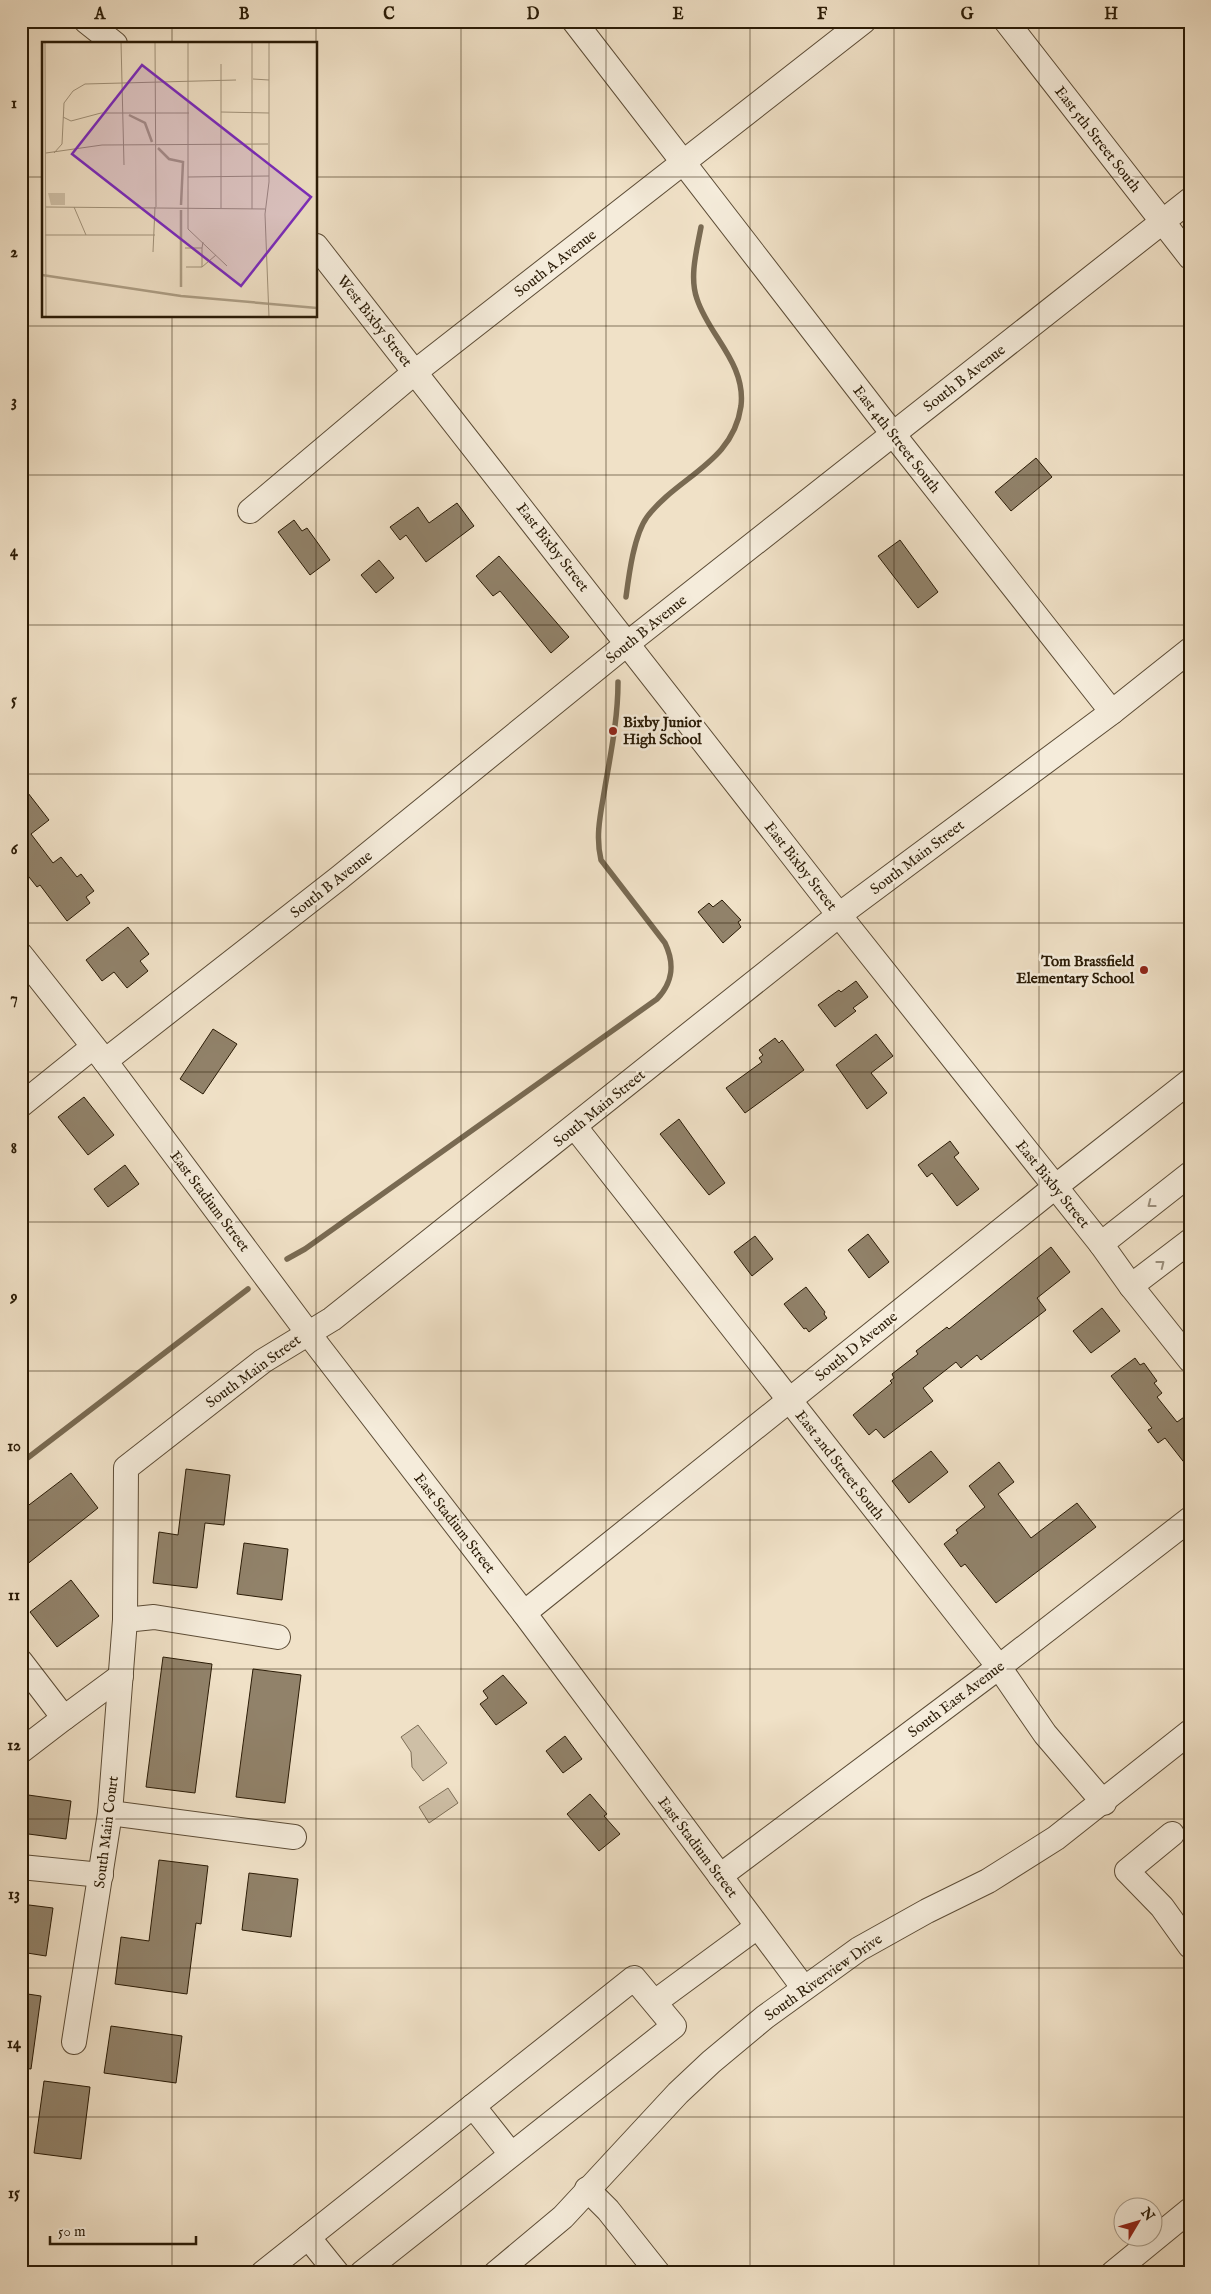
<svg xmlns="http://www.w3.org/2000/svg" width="1211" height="2294" font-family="'IM FELL English',serif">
<rect width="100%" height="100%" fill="#f0e1c7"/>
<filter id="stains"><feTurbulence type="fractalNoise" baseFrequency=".004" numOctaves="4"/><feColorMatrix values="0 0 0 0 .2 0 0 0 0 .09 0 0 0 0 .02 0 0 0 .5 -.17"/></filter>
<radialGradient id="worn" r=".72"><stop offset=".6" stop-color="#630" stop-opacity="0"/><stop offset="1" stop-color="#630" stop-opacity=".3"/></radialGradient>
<g fill="#cebfa6" stroke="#7c6d56">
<polygon points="418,1725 447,1763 423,1781 412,1767 411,1752 401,1737"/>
<polygon points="448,1788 458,1803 429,1823 419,1807"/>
</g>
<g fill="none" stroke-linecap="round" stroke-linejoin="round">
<g stroke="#796a52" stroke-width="5.5">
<path d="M626,597C629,574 634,535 647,517C678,476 733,463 741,406C746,363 709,336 697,299C689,277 697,249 701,227"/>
<path d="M287,1259L305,1249L657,999C673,982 675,964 665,943L601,860C595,835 601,812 605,787C611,752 618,718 618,682"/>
<polyline points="21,1463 248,1289"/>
</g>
</g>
<g fill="#91826a" stroke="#2a1b06">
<polygon points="1036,458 1052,477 1011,511 995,492"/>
<polygon points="457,503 474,526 426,562 406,535 400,540 390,527 418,507 429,523"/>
<polygon points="294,520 302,531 307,528 330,560 310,575 278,532"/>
<polygon points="900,540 938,592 918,608 878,556"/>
<polygon points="499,556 569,637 551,653 500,591 493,596 476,576"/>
<polygon points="379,560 394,578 376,593 361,575"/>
<polygon points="21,784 49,820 31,834 53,863 61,857 77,877 81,874 94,891 86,897 90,903 67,921 40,885 37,887 21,867"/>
<polygon points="722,900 741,920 738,922 741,927 723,943 698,912 709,903 713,907"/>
<polygon points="128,927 149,954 140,961 148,971 127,988 114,972 102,981 86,960"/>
<polygon points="856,981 868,997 853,1008 856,1011 835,1027 818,1005 839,990 841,992"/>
<polygon points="213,1029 237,1044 203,1094 180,1079"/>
<polygon points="876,1034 893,1056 871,1073 887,1093 867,1109 836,1065"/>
<polygon points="775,1038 779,1043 782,1040 804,1070 745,1113 726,1088 762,1062 759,1058 763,1055 759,1050"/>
<polygon points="84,1097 114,1135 88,1155 58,1117"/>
<polygon points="679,1119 725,1183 709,1195 660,1134"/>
<polygon points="950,1141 959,1153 954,1157 979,1189 957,1206 932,1173 927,1177 918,1165"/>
<polygon points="125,1165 139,1184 108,1207 94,1189"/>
<polygon points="868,1234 889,1262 869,1278 848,1250"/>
<polygon points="755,1236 773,1259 752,1276 734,1252"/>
<polygon points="1051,1247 1070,1272 1037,1298 1046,1310 981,1360 977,1355 961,1368 956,1362 923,1388 933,1401 884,1438 876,1429 869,1435 853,1415 892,1383 890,1381 894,1378 892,1374 918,1354 916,1351 947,1327 949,1329"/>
<polygon points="806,1287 825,1312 824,1314 827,1318 809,1332 806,1328 804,1329 784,1304"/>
<polygon points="1102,1308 1120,1331 1091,1353 1073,1331"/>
<polygon points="1135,1358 1140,1365 1144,1363 1157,1381 1154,1383 1162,1393 1157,1397 1177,1422 1190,1413 1190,1470 1165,1438 1158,1443 1148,1430 1152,1428 1111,1376"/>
<polygon points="931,1451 948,1472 909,1503 892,1481"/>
<polygon points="999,1462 1014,1482 998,1494 1031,1538 1077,1503 1096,1527 996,1603 965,1564 961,1567 944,1544 958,1533 956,1530 985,1507 969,1486"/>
<polygon points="186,1469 230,1475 224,1525 205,1523 197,1588 153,1583 159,1532 178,1535"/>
<polygon points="71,1473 98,1508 21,1569 21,1511"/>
<polygon points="244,1543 288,1549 282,1600 237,1594"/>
<polygon points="71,1580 99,1616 57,1647 30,1612"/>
<polygon points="163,1657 212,1664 195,1793 146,1787"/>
<polygon points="253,1669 301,1675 285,1803 236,1797"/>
<polygon points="503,1675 527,1703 496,1725 480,1704 488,1698 483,1691"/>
<polygon points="565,1736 582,1759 563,1773 546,1751"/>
<polygon points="21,1794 71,1801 66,1839 21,1833"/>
<polygon points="590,1794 607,1814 604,1816 620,1834 599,1851 567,1814"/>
<polygon points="159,1860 208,1866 201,1924 196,1923 187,1994 115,1984 121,1937 149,1941"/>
<polygon points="249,1873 298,1879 291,1937 242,1930"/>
<polygon points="21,1904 53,1908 46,1956 21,1952"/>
<polygon points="21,1993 41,1996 31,2069 21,2068"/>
<polygon points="111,2026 182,2036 176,2083 104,2073"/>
<polygon points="44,2081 90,2087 81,2159 34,2153"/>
</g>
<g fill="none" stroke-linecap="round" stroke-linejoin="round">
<g stroke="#5c4c36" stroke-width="26">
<g id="minor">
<polyline points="86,21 115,44"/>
<polyline points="574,21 893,434 1112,712"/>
<polyline points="1006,21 1190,257"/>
<polyline points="316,246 839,915 1101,1244 1131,1286 1190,1360"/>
<polyline points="250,511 415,372 864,21"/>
<polyline points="21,955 105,1061 308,1333 524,1613 803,1987"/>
<polyline points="105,1061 339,878 628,643 1190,200"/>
<polyline points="21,1105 93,1047"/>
<polyline points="575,1127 999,1667 1045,1734 1104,1803"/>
<polyline points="1101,1244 1190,1174"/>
<polyline points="1131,1286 1190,1241"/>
<polyline points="524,1613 1055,1187 1190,1081"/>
<polyline points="125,1620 154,1617 278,1637"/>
<polyline points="21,1662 64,1718 121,1676"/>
<polyline points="21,1751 64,1718"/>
<polyline points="110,1813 294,1837"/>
<polyline points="1172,1834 1127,1871 1162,1907 1190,1946"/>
<polyline points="21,1867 101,1875"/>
<polyline points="720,1876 999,1667 1190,1519"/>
<polyline points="655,2002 757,1927"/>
<polyline points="74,2042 110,1813 125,1620 126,1468 263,1361 332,1319 839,915 1112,712 1190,650"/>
<polyline points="473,2106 511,2154"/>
<polyline points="587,2189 608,2210 658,2273"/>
<polyline points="308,2237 337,2273"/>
<polyline points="263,2273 634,1978 674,2026 362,2273"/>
<polyline points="496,2273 563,2217 678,2093 711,2062 765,2017 859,1949 927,1911 988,1881 1056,1838 1190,1732"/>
<polyline points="1113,2273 1190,2210"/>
</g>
</g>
<use href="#minor" stroke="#f5ecdb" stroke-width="24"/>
</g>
<defs><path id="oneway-chevron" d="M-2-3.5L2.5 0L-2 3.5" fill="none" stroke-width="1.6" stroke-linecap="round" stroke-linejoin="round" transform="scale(1.25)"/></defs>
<g stroke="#9a8e7b">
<use href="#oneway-chevron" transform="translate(1151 1204) rotate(142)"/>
<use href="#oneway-chevron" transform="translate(1161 1264) rotate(-38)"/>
</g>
<path fill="none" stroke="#2a1b06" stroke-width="1" stroke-opacity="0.55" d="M172,21V44M316,21V2273M461,21V2273M606,21V2273M750,21V2273M894,21V2273M1039,21V2273M21,177H44M316,177H1190M172,316V2273M21,326H1190M21,475H1190M21,625H1190M21,774H1190M21,923H1190M21,1072H1190M21,1222H1190M21,1371H1190M21,1520H1190M21,1669H1190M21,1819H1190M21,1968H1190M21,2117H1190"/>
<g fill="#8f2418" stroke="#f5ecdb" stroke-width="2">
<circle cx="613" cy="731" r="5"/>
<circle cx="1144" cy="970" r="5"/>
</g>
<g text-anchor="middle" stroke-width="5" stroke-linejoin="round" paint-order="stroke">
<g font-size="15" fill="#2a1b06" stroke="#f5ecdb">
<text transform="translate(1098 139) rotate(52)" y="5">East 5th Street South</text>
<text transform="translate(555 263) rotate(-38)" y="5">South A Avenue</text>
<text transform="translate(375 321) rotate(52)" y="5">West Bixby Street</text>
<text transform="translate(964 378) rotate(-38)" y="5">South B Avenue</text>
<text transform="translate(897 439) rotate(52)" y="5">East 4th Street South</text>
<text transform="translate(553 547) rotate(52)" y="5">East Bixby Street</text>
<text transform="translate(646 629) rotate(-39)" y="5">South B Avenue</text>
<text transform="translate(917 857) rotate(-37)" y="5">South Main Street</text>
<text transform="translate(801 866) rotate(52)" y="5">East Bixby Street</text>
<text transform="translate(331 884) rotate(-38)" y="5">South B Avenue</text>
<text transform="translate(599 1108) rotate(-39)" y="5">South Main Street</text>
<text transform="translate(1053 1184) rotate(51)" y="5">East Bixby Street</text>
<text transform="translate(210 1201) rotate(53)" y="5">East Stadium Street</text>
<text transform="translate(856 1346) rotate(-39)" y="5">South D Avenue</text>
<text transform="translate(253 1371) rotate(-36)" y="5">South Main Street</text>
<text transform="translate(840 1465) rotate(52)" y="5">East 2nd Street South</text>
<text transform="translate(455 1523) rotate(52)" y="5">East Stadium Street</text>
<text transform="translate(956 1699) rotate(-37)" y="5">South East Avenue</text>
<text transform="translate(106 1832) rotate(-83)" y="5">South Main Court</text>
<text transform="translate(698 1847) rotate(53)" y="5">East Stadium Street</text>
<text transform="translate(823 1977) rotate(-35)" y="5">South Riverview Drive</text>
</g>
<g font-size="15" font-weight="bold" fill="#2a1b06" stroke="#f5ecdb" text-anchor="start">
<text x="623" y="727">Bixby Junior<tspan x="623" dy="17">High School</tspan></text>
<text x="1134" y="966" text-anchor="end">Tom Brassfield<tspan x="1134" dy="17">Elementary School</tspan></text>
</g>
</g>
<g transform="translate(42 42)">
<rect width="275" height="275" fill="#f0e1c7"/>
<path d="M6,151H23V163H9Z" fill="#cebfa6"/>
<path fill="none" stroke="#ad9e85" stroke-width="2.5" d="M87,73L103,81L110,100M116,106L127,117L141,120L139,163M0,233L139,254L275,266M139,245V168"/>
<path fill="none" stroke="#a1927a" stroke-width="1" d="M3,0L4,275M79,0L82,123M113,0L114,165M146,0V187L185,224M179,22V166M211,37L227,38M179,70L227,71M21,75L29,79L59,71H147M4,111L60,103L226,102M12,111L20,102L22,61L31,49L43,42L194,38M146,135L227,134M4,165L223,167M32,165L44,193M210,167V0M3,193H113M143,206H160L161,200M111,210L113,165M144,225H160V206M160,225L174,213M227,275L223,172L227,140V0"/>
<path fill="#7b2cbf" fill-opacity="0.15" stroke="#7b2cbf" stroke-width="2.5" d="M100,23L269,155L199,244L30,112Z"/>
<rect width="275" height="275" fill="none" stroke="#2a1b06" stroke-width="2.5"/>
</g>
<rect width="1211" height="2294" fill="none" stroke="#f0e1c7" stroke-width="55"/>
<g transform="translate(1138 2222) rotate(52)"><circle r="24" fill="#f5ecdb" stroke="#a49886"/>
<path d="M0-4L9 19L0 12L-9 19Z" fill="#8f2418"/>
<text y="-8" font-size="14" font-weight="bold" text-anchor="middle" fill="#2a1b06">N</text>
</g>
<path d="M50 2236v8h146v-8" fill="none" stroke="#2a1b06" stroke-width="2.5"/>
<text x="58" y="2236" font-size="15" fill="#2a1b06" stroke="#f5ecdb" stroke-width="4" paint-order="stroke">50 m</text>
<rect x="28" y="28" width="1156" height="2238" fill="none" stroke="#2a1b06" stroke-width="2"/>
<g font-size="16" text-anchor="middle" font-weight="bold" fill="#2a1b06">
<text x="100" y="19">A</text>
<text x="244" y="19">B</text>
<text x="389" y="19">C</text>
<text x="533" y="19">D</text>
<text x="678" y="19">E</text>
<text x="822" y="19">F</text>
<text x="967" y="19">G</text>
<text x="1111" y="19">H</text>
<text x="14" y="108">1</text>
<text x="14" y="257">2</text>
<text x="14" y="406">3</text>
<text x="14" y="556">4</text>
<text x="14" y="705">5</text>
<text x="14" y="854">6</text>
<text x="14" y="1003">7</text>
<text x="14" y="1153">8</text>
<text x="14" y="1302">9</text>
<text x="14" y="1451">10</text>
<text x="14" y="1600">11</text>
<text x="14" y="1750">12</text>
<text x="14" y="1899">13</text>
<text x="14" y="2048">14</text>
<text x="14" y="2198">15</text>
</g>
<rect width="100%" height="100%" filter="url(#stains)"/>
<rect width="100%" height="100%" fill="url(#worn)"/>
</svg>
